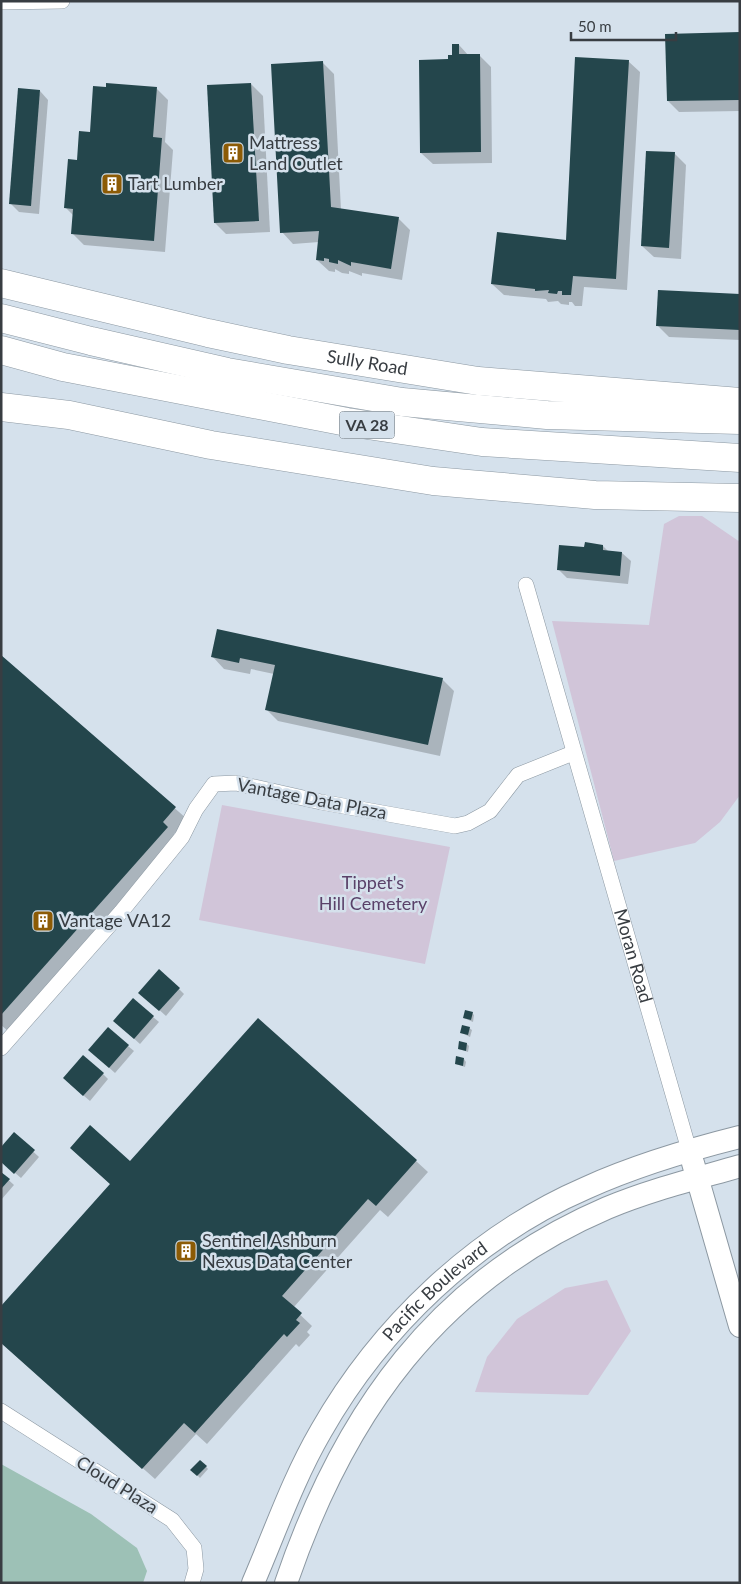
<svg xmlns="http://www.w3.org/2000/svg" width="741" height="1584" font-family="Lato,sans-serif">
<rect width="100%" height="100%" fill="#d5e1ec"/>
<g fill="#d1c5d9">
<polygon points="679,516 702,516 740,542 740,795 720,822 695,843 614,861 552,621 649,625 664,524"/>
<polygon points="222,805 450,847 425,964 199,920"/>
<polygon points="607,1280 631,1331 588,1395 475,1392 487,1357 517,1319 565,1288"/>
</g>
<polygon fill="#9dc1b6" points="1,1464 91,1514 137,1548 147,1571 143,1583 1,1583"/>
<g fill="#0003">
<polygon points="740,34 740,111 679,112 668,101"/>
<polygon points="459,45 469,56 479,55 491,67 492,163 433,164 421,153 450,61"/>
<polygon points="628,61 640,72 627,290 584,287 582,306 575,306 572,302 569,302 569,305 561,304 558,301 548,302 546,299 504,295 492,284 567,242"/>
<polygon points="322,62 334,74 341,210 398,218 410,230 402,280 362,273 362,276 349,271 349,274 342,273 335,269 335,272 329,271 317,260 319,242 293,244 282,232"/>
<polygon points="251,84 263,96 270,232 226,234 215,223"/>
<polygon points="157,89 168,100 165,142 173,150 165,252 84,245 72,233 74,216 65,207 78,161 91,133"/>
<polygon points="40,91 48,100 39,214 19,212 10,203"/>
<polygon points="674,153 686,165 681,259 654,257 642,246"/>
<polygon points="740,295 740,340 669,337 657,325"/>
<polygon points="603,546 608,551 622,553 631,561 628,584 567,578 558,569"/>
<polygon points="218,630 442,679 454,691 440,756 278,721 266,709 274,674 251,669 250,674 224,669 213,657"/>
<polygon points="1,656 187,819 174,834 179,839 8,1031 1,1025"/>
<polygon points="179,989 184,994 166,1016 146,998"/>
<polygon points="472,1013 474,1015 473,1022 464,1018"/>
<polygon points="153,1017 159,1022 140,1044 120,1026"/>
<polygon points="469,1028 472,1030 470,1037 462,1033"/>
<polygon points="467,1044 469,1046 468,1052 459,1049"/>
<polygon points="128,1046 134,1051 115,1073 95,1055"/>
<polygon points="464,1059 466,1062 465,1067 456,1064"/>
<polygon points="103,1074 108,1079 90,1101 70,1084"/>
<polygon points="14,1134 39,1157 21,1178 1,1161"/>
<polygon points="71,1148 130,1163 416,1161 428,1172 388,1217 380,1210 293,1308 312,1326 307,1332 310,1335 299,1347 296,1344 207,1444 196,1434 155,1479 1,1343 111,1185"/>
<polygon points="1,1173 14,1185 1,1200"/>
<polygon points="201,1461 208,1469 200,1478 192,1470"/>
</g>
<g fill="#24464c">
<polygon points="740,32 740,100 667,101 665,34"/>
<polygon points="452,44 459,44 459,54 480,54 481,152 420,153 419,60 448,59 448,55 452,55"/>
<polygon points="575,57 629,60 616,279 573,276 571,295 562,295 562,291 558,291 557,294 548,293 549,290 535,291 535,289 491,284 497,232 566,240"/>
<polygon points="323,61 331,207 399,217 391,269 351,262 351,266 338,260 338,264 329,262 329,259 324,258 324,261 316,260 319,231 280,233 271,64"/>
<polygon points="106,83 157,87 153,137 162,138 154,241 71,234 73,209 64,208 68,159 77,160 79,131 90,132 93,86 106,87"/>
<polygon points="251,83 259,221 214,223 207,85"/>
<polygon points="18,88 40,90 31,206 9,204"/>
<polygon points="646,151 675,152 669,248 641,246"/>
<polygon points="658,290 740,294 740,330 656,326"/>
<polygon points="585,542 603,545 603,550 622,552 620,576 557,570 559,545 584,547"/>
<polygon points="217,629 443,678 428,745 265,710 275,665 240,658 239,663 211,657"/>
<polygon points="1,655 176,807 163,822 168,827 1,1015"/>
<polygon points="159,969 180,988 159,1011 138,993"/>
<polygon points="133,998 154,1016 134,1039 113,1021"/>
<polygon points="465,1010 473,1012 471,1020 463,1018"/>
<polygon points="258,1018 417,1160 376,1206 368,1199 282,1296 302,1313 296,1320 300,1323 287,1337 284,1334 195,1433 184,1423 142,1469 1,1343 1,1306 110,1184 70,1148 90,1125 130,1161"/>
<polygon points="462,1025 470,1027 468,1035 460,1033"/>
<polygon points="108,1027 129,1045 109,1068 88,1050"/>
<polygon points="459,1041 467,1043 466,1051 458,1049"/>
<polygon points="83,1055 104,1073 83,1096 63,1078"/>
<polygon points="456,1056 464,1058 463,1066 455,1064"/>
<polygon points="14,1132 35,1150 14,1174 1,1162 1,1147"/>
<polygon points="1,1172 10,1179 1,1189"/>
<polygon points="200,1460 207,1466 197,1476 190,1470"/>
</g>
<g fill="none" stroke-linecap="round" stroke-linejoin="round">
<g stroke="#8c98a2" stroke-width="16">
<g id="street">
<polyline points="1,2 62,1"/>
<path id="s1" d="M526,585L689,1150"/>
<polyline points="1,1048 121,912 182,837 196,809 214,784 236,783 321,802 455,826 468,823 490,811 518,775 573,753"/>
<polyline points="1,1411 172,1520 194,1548 196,1569 192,1583"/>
</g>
</g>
<g stroke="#8c98a2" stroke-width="24">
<g id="secondary">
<polyline points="693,1163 740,1326"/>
<path id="s2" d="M253,1583C275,1532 293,1479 321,1431C380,1327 475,1236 586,1188C635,1166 688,1150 740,1137"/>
<path d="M286,1583C344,1413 437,1281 607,1208C650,1190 695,1179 740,1166"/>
</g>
</g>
<g stroke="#8c98a2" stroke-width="29">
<g id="highway">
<path id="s3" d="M1,283L208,333L288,350L478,381L740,402"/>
<polyline points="1,318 91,341 227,372 402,402 547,415 740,420"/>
<polyline points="1,350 63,367 347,422 482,442 740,458"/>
<polyline points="1,407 69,415 211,445 433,481 595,495 740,498"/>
</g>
</g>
<use href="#street" stroke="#fff" stroke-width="15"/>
<use href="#secondary" stroke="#fff" stroke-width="22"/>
<use href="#highway" stroke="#fff" stroke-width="28"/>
</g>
<defs>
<g id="building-square" transform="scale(1.125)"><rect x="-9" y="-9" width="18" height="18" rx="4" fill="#8c5b05" stroke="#d5e1ec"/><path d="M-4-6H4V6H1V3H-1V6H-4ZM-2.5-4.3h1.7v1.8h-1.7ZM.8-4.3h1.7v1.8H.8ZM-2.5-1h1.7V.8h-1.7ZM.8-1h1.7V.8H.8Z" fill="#fff"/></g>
</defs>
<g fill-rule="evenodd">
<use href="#building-square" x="233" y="153"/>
<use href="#building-square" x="112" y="184"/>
<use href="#building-square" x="43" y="921"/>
<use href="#building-square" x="186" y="1251"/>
</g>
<g text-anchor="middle" stroke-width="5" stroke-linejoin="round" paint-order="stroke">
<rect fill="#d5e1ec" stroke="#676e75" stroke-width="1" x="339.5" y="411.5" width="55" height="27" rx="4"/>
<g font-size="16" font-weight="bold" fill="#383d42">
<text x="367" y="431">VA 28</text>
</g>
<g font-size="18" fill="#383d42" stroke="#d5e1ec" text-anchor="start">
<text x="249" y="149">Mattress<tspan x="249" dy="21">Land Outlet</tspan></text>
<text x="128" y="190">Tart Lumber</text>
<text x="59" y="927">Vantage VA12</text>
<text x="202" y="1247">Sentinel Ashburn<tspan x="202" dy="21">Nexus Data Center</tspan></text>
</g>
<g font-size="18" fill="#383d42" stroke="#d5e1ec">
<text dy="6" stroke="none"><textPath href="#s3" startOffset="375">Sully Road</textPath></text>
<text transform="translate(312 799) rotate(11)" y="6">Vantage Data Plaza</text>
<text dy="6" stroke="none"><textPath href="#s1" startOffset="386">Moran Road</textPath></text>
<text dy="6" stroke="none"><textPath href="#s2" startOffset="348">Pacific Boulevard</textPath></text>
<text transform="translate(117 1485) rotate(32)" y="6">Cloud Plaza</text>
</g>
<g font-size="18" fill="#5a4169" stroke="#d5e1ec">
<text x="373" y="889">Tippet's<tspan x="373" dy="21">Hill Cemetery</tspan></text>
</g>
</g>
<rect width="741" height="1584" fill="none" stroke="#383d42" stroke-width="5"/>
<path d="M571 32v8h105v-8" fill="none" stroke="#383d42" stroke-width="2.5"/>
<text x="578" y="32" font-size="15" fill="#383d42" stroke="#d5e1ec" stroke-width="4" paint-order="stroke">50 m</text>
</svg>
